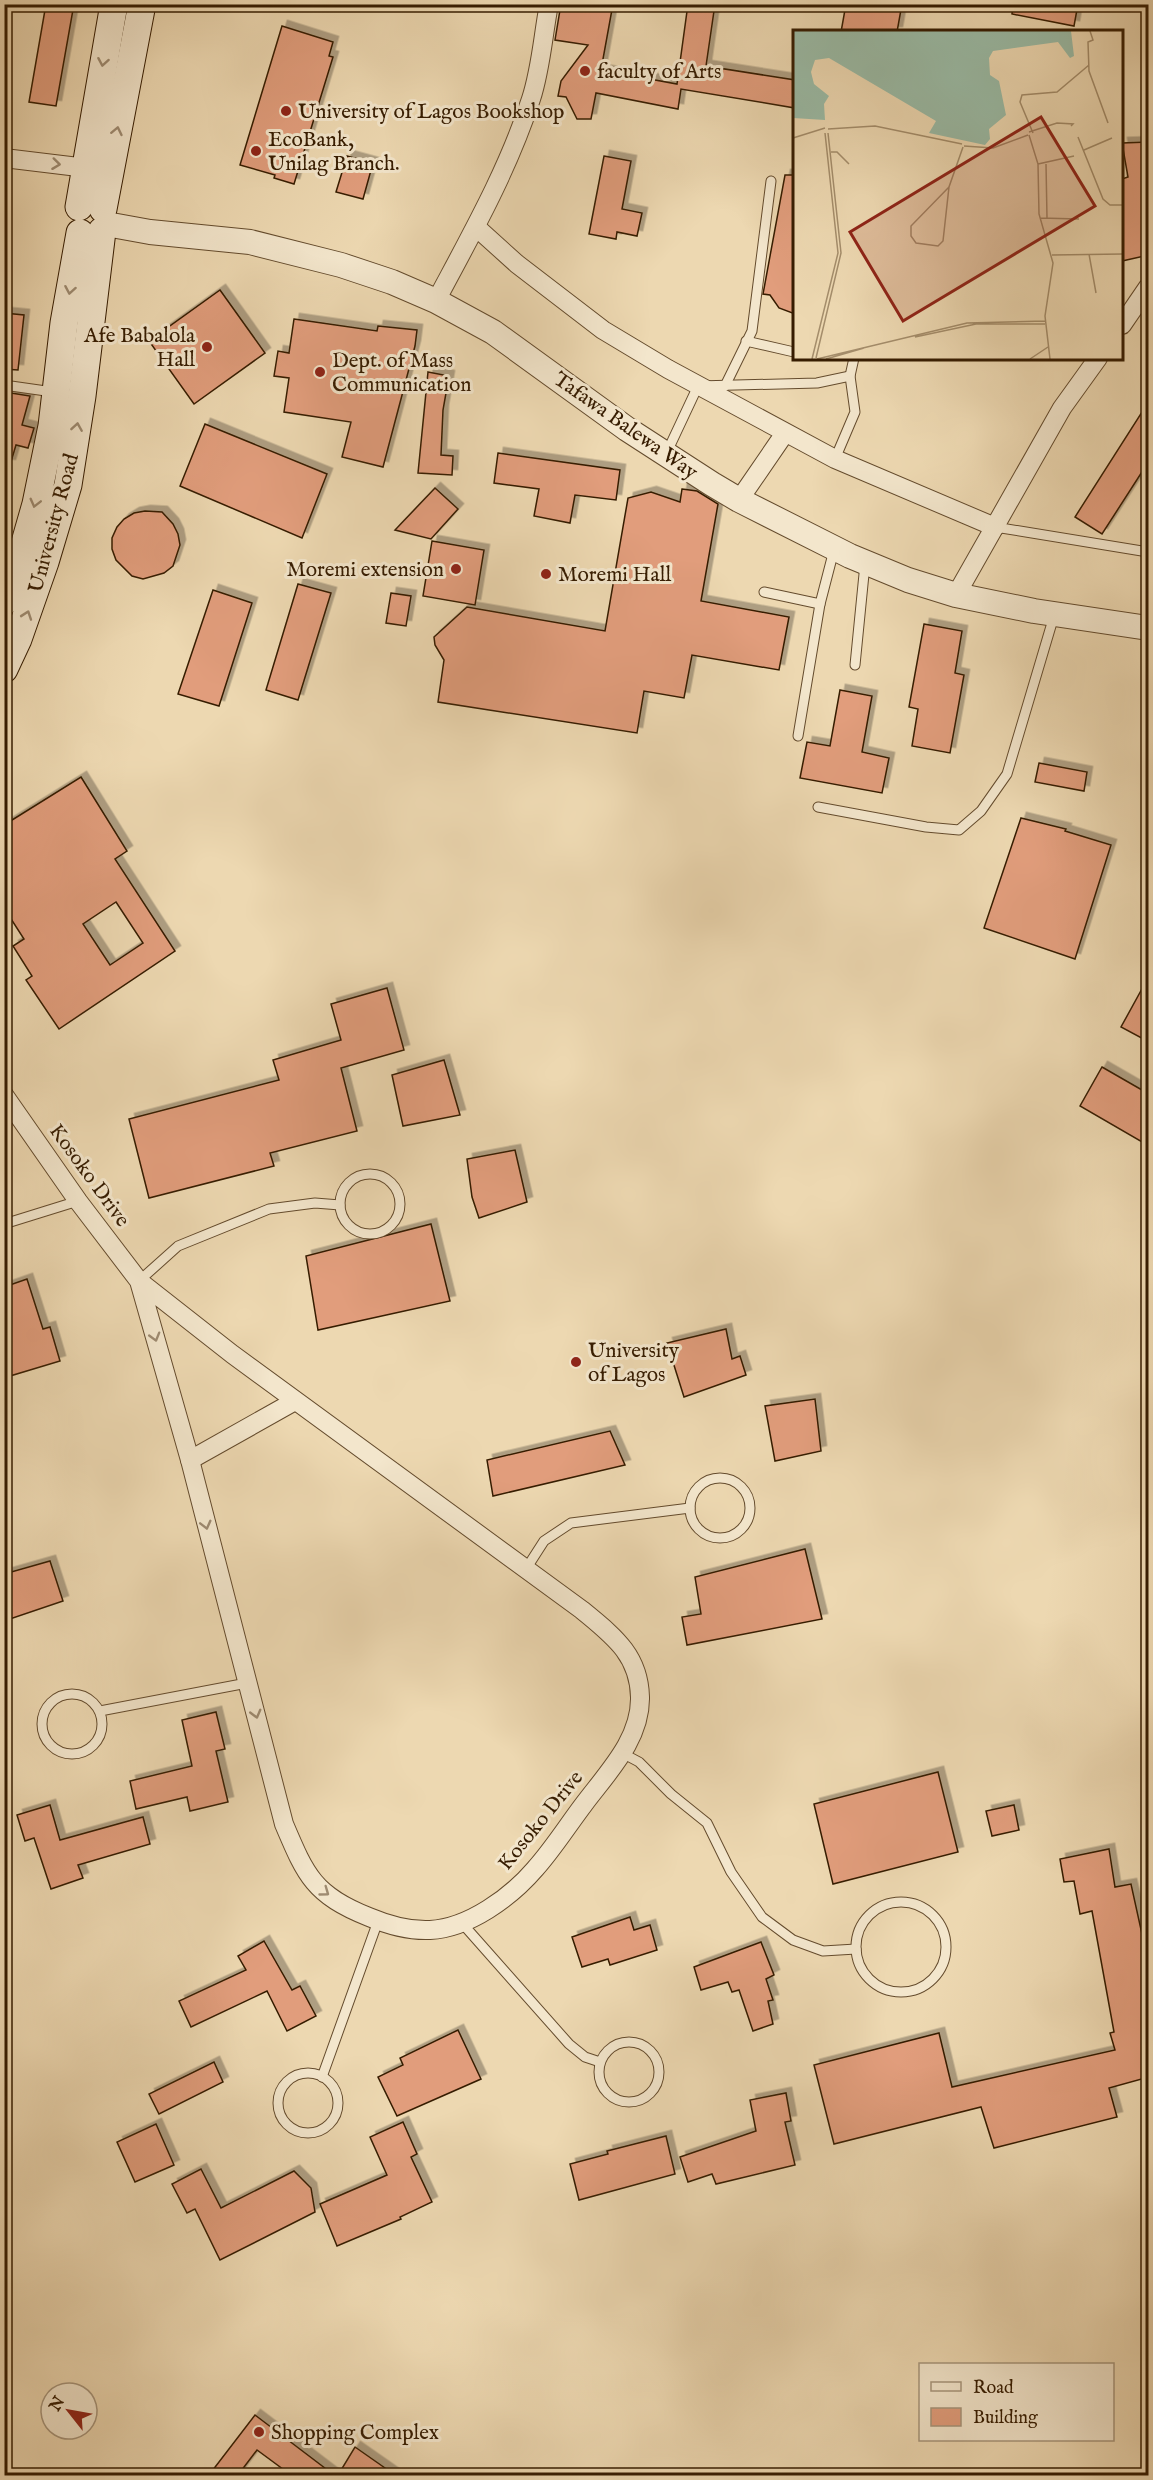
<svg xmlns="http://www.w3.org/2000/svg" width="1153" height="2480" font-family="'IM FELL English',serif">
<defs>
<filter id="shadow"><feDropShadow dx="5.5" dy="-5.5" stdDeviation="0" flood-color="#0004"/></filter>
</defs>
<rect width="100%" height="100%" fill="#edd8b1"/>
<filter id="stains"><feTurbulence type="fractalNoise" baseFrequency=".00333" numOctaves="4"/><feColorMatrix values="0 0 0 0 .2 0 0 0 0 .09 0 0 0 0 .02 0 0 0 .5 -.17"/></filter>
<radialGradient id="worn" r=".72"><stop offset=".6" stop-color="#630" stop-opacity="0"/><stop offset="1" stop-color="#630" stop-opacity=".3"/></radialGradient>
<g fill="#e19d7c" stroke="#361c01" stroke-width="1.5" fill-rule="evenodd" filter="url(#shadow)">
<polygon points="46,4 74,4 56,106 29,102"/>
<polygon points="561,4 613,4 601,70 677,84 688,4 715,4 706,66 795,80 795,108 681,89 678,109 596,93 591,119 577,119 566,97 558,96 561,81 588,45 555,40"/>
<polygon points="846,4 902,4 897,32 841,32"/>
<polygon points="1013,4 1078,4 1074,26 1012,14"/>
<polygon points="282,26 333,42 329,56 333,57 294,184 274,178 275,175 240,165"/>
<polygon points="1149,142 1149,255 1122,261 1122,179 1128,177 1122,143"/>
<polygon points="347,156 373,163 363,199 336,192"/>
<polygon points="604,156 631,161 622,209 642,213 637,236 617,232 616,239 589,234"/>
<polygon points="785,175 795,175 795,314 779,308 770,295 763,294"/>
<polygon points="220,290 265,353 194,404 149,341"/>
<polygon points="4,313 24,315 18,370 4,369"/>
<polygon points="294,319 377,331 378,326 417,330 415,346 383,467 342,457 351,422 284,412 289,378 274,376 278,351 289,353"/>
<polygon points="428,372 449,376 443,410 441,455 453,456 452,475 418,473"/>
<polygon points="11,393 30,396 22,425 34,428 28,448 16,445 10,465 4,464 4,414"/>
<polygon points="1149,401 1149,461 1102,534 1075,517"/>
<polygon points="205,424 327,474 302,538 180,486"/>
<polygon points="498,453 620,470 616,500 575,495 570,523 534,516 539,489 494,483"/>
<polygon points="435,488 458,509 431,539 395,530"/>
<polygon points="682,489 697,491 718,504 701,601 789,617 779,670 692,655 684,698 644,691 637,733 438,702 444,660 435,645 434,637 467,607 605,631 628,498 651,492 680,502"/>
<polygon points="145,511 162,512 173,524 178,534 180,545 173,566 164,573 143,579 132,576 116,560 112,549 112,538 117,527 124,519 134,513"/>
<polygon points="432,541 484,550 475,605 423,596"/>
<polygon points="298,584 331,593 298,700 266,690"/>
<polygon points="213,590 252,603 219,706 178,694"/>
<polygon points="391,593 411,596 406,626 386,623"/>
<polygon points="924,624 962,631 955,673 964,675 950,753 912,746 918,709 909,707"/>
<polygon points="840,690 872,696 862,752 889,758 882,793 800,778 807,742 830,746"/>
<polygon points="1039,763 1087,772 1084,791 1035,782"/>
<path d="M81,777L127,851L115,859L175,951L59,1029L26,980L32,976L13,946L24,939L4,908V825ZM116,902L143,943L110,965L83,924Z"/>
<polygon points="1021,818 1066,829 1065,831 1111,845 1075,959 984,928"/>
<polygon points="1149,976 1149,1042 1121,1027"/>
<polygon points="387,988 404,1050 341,1068 357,1131 270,1153 274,1166 149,1198 129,1119 279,1080 273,1060 341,1040 331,1004"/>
<polygon points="444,1060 460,1115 403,1126 392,1075"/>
<polygon points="1102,1067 1149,1094 1149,1146 1080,1106"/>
<polygon points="515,1150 527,1202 479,1218 472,1197 467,1159"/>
<polygon points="431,1224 450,1301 318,1330 306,1256"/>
<polygon points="27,1279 43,1329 50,1327 60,1361 10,1376 4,1359 4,1287"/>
<polygon points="726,1329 732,1359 740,1356 746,1375 684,1397 667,1343"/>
<polygon points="815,1399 821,1451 775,1461 765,1406"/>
<polygon points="610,1431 625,1465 493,1496 487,1460"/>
<polygon points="805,1549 822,1619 687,1645 682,1617 701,1614 695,1577"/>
<polygon points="50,1561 63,1601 4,1621 4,1574"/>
<polygon points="216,1712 225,1749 216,1751 228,1802 190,1811 187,1797 136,1809 130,1781 192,1766 182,1720"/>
<polygon points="938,1772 958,1852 833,1884 814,1804"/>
<polygon points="50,1805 60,1840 143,1817 150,1844 78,1865 83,1878 51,1889 34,1838 25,1841 17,1815"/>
<polygon points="1014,1805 1019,1830 992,1836 986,1811"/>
<polygon points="1109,1849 1115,1887 1131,1884 1149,1966 1149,2077 1109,2088 1117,2117 994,2148 981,2107 834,2144 814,2065 939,2033 952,2087 1115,2050 1110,2033 1114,2032 1092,1911 1080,1914 1074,1881 1064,1882 1060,1859"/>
<polygon points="630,1917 634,1930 650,1925 657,1950 610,1965 608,1959 582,1967 572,1937"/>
<polygon points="264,1941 292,1990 300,1986 316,2016 287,2031 267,1991 191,2027 179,2001 246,1970 238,1956"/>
<polygon points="761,1942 774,1975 766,1979 773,2000 768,2001 773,2024 753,2031 739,1990 732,1992 728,1982 701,1990 694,1967"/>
<polygon points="458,2030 481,2079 397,2116 378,2077 403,2065 400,2058"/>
<polygon points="214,2062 223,2082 159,2114 149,2094"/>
<polygon points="786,2093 791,2121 785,2122 795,2165 716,2184 712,2174 688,2182 680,2157 756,2131 750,2100"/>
<polygon points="403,2122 417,2154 411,2157 432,2202 400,2217 401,2219 337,2246 320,2204 387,2175 370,2137"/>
<polygon points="156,2124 174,2165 135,2182 117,2142"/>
<polygon points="666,2136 675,2174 579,2200 570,2164 608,2154 607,2151"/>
<polygon points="201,2169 221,2208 294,2171 311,2188 315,2212 220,2260 195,2209 187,2213 172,2184"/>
<polygon points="255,2415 334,2475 291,2475 257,2450 238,2475 209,2475"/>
<polygon points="355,2447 395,2475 338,2475"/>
</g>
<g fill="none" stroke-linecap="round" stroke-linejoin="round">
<g stroke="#644b2d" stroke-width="11">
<g id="service">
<polyline points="746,341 794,352"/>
<polyline points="4,385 53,392"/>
<polyline points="725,386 752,331 771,181"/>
<polyline points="667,452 698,386 817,383 850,376"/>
<polyline points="835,459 855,412 850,376 854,358"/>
<polyline points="995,527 1148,552"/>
<polyline points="764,592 820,604 834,550"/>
<polyline points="855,665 865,564"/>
<polyline points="798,736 820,604"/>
<polyline points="818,807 926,827 959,830 981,811 1007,774 1054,616"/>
<circle cx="370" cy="1204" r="30"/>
<polyline points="4,1224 78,1201"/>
<polyline points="139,1281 178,1246 269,1209 315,1203 340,1205"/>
<circle cx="720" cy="1508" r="30"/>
<polyline points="526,1569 544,1541 571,1523 690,1508"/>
<circle cx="72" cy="1724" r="30"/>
<polyline points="100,1711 247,1683"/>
<polyline points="622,1753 639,1762 671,1794 707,1823 731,1872 762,1917 793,1940 823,1951 856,1949"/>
<circle cx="901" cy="1947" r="45"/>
<polyline points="461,1922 569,2044 585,2057 600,2062"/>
<circle cx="629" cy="2072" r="30"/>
<circle cx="308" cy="2103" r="30"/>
<polyline points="322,2077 378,1921"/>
</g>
</g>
<g stroke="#644b2d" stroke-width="20">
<g id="minor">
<polyline points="4,158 95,169"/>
<polyline points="476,227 517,264 603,330 668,369 835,459 995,527"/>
<path d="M436,301C471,235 508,170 531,99C541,69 543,35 549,4"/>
<polyline points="1122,325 1148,287"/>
<polyline points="739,500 785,433"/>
<polyline points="956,595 1062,408 1098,358"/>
<path d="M4,1095L78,1201L139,1281L232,1354L582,1610C612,1635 639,1654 640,1697C641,1739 608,1772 584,1804C568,1825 553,1849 535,1869C511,1897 469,1928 430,1930C409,1931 388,1925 369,1917C314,1895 306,1876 284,1824L190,1460L139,1281"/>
<polyline points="190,1460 295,1401"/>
</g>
</g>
<g stroke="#644b2d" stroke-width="26">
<polyline id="tertiary" points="106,224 150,232 250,242 341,265 392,282 436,301 493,332 627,429 712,484 739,500 850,556 908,580 956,595 1034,611 1148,628"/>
</g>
<g stroke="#361c01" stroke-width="29">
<g id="secondary">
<polyline points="79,207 114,4"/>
<polyline points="103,209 142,4"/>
<polyline points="4,602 18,567 36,504 52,426 64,323 80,233"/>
<polyline points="4,669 18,639 45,562 68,485 82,396 102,231"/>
</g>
</g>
<use href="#service" stroke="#f3e6cc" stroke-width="9"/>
<use href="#minor" stroke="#f3e6cc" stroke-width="18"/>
<use href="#tertiary" stroke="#f3e6cc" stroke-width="24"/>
<use href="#secondary" stroke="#f3e6cc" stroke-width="27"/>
</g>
<defs><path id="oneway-chevron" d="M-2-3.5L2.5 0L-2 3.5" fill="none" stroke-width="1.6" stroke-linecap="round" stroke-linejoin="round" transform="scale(1.5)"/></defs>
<g stroke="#9e8b71">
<use href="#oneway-chevron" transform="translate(103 62) rotate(100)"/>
<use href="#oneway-chevron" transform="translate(117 131) rotate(-78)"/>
<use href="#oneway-chevron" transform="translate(56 164) rotate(7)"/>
<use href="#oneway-chevron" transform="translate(70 290) rotate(100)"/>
<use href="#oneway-chevron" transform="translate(77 427) rotate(-81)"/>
<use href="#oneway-chevron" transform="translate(35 503) rotate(104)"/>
<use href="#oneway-chevron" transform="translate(27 615) rotate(-71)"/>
<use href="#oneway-chevron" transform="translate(155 1337) rotate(74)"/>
<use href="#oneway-chevron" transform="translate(206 1525) rotate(76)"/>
<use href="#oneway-chevron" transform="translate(256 1714) rotate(75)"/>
<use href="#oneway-chevron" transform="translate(325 1892) rotate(36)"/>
</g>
<g fill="#8f2418" stroke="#f3e6cc" stroke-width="2">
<circle cx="585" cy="71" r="6"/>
<circle cx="286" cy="111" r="6"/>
<circle cx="256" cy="151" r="6"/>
<circle cx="207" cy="347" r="6"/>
<circle cx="320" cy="372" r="6"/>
<circle cx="456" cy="569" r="6"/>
<circle cx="546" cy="574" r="6"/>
<circle cx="576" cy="1362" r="6"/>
<circle cx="259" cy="2432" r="6"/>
</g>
<g text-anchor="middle" stroke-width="6" stroke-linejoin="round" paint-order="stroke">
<g font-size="21" fill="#361c01" stroke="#f3e6cc" text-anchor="start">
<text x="597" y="78">faculty of Arts</text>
<text x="298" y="118">University of Lagos Bookshop</text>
<text x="268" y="146">EcoBank,<tspan x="268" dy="24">Unilag Branch.</tspan></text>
<text x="195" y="342" text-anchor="end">Afe Babalola<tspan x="195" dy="24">Hall</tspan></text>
<text x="332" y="367">Dept. of Mass<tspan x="332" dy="24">Communication</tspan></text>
<text x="444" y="576" text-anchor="end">Moremi extension</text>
<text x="558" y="581">Moremi Hall</text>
<text x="588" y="1357">University<tspan x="588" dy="24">of Lagos</tspan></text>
<text x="271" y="2439">Shopping Complex</text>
</g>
<g font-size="21" fill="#361c01" stroke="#f3e6cc">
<text transform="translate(626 425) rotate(35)" y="7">Tafawa Balewa Way</text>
<text transform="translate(53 523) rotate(-75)" y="7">University Road</text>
<text transform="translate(90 1175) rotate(54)" y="7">Kosoko Drive</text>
<text transform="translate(540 1820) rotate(-51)" y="7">Kosoko Drive</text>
</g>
</g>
<g transform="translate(793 30)">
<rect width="330" height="330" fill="#edd8b1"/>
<path d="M0,1H278L281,26L277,28L265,12L200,21L196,28L197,45L206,51L213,85L196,99L197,109L192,115L136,103L143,91L36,28L22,30L18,42L21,54L36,66L31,74L32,90L0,88Z" fill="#9abba6"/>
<path fill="none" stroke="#a48d6b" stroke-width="1.5" d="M297,1L300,10L295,12L296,41L315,93M35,99L82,96L169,114M236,102L264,93L280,94L278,96M240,103L227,72L229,65L264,62L296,35M236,105L245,134L246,184L260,233L252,286L257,329M285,107L310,169L317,175H330M0,108L32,98M171,116L200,118L235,105M291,120L319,108M38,122H44L56,134M245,134L281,126M253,134L254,188M156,157L118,196V206L123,213L145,216L150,211L156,157L170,117M247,188L286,189M296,224L303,263M259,225L330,224M122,307L183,294H252M23,328L48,223L35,103M19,329L45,223L32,103M24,329L174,293L252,291M33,329L71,318M237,329L255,317"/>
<path fill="#8f2418" fill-opacity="0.15" stroke="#8f2418" stroke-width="3" d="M248,87L302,176L110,291L57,202Z"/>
<rect width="330" height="330" fill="none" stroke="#361c01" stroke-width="3"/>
</g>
<rect width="1153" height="2480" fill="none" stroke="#edd8b1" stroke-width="24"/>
<rect x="6" y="6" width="1141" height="2468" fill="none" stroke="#361c01" stroke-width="3"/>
<rect x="12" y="12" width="1129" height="2456" fill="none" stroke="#361c01" stroke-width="1.5"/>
<rect x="919" y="2363" width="195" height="78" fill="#f3e6cc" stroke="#a7957b" stroke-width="1.5"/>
<rect x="931" y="2382" width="30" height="9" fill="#f3e6cc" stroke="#a7957b" stroke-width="1.5"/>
<text x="973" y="2393" font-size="18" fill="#361c01">Road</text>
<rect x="931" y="2408" width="30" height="18" fill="#e19d7c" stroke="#a7957b" stroke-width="1.5"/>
<text x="973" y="2423" font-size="18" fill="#361c01">Building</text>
<g transform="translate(69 2411) rotate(301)"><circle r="28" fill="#f3e6cc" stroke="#a7957b" stroke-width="1.5"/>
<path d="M0-4.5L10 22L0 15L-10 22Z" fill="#8f2418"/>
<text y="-9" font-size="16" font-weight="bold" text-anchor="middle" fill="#361c01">N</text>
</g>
<rect width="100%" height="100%" filter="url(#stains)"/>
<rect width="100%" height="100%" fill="url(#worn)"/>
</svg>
